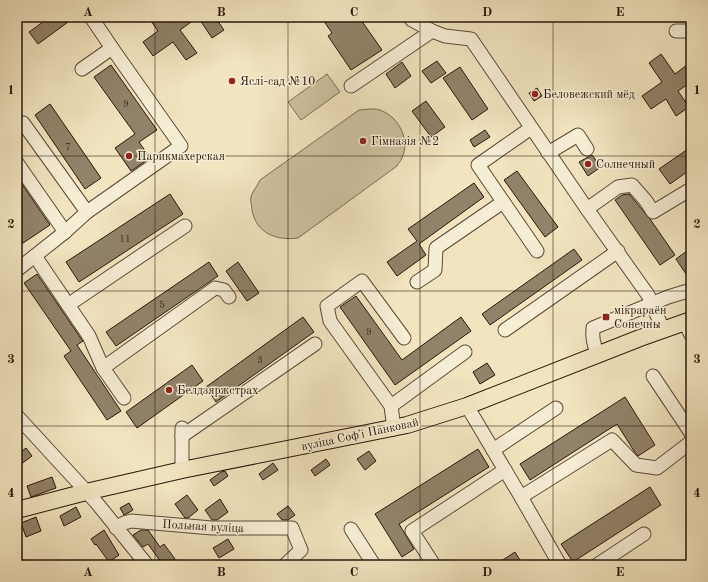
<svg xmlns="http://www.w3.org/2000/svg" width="708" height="582" font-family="'Old Standard TT',serif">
<rect width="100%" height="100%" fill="#f1e4bf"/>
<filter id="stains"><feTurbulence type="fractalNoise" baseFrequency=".005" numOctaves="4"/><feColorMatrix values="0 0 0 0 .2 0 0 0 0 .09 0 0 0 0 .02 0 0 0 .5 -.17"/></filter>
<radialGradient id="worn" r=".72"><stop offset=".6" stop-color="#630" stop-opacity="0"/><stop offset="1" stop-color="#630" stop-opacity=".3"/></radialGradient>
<g fill="#cfc1a0" stroke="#7c6c56">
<polygon points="327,74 340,92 301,120 288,102"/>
<path d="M370,109C374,109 379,109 382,111C400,118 410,141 402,158C401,161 398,163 397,166L298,238C276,241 256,233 252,210C252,206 250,201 251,197C252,192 258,185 260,180L359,110Z"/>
</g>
<g fill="#918269" stroke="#29170b">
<polygon points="50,17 75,17 38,44 29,32"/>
<polygon points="148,17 215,17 224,30 212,38 198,17 180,30 197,53 186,60 173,42 153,56 143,42 158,31"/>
<polygon points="321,17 359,17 382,50 351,70 328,36 332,33"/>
<polygon points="661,54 675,74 687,65 691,71 691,82 678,91 689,107 676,116 666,99 651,109 642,96 662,82 649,63"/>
<polygon points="437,61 446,73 431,83 422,71"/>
<polygon points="402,62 411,76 395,88 386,74"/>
<polygon points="111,65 157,130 139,142 150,158 131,171 115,148 135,134 94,77"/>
<polygon points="460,67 488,109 472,120 443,78"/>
<polygon points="537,88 542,96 534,101 529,93"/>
<polygon points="426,101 445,127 431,137 412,111"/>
<polygon points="50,104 101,178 85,189 35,115"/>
<polygon points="485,130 490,137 474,147 470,140"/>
<polygon points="691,147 691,169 670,184 659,169"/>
<polygon points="592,155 601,167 588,176 579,162"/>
<polygon points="517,171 558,227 545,237 504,180"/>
<polygon points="17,177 50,225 17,247"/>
<polygon points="474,183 484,197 419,244 426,255 397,276 387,262 417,241 408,229"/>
<polygon points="170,194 183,214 79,282 66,262"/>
<polygon points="629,194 650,219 675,255 660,265 615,200 622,195"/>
<polygon points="691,248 691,271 686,274 676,259"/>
<polygon points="574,249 582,260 490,325 482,314"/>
<polygon points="209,262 218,276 116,346 106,332"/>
<polygon points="238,262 259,293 247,301 226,271"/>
<polygon points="37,274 82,340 83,341 77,345 121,411 107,420 64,356 71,351 24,283"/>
<polygon points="356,296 402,360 461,317 471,331 395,385 340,307"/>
<polygon points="303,317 314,332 216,402 206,387"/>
<polygon points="487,363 495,375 480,384 473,372"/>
<polygon points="192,365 203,381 137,428 126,412"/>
<polygon points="625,397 655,445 638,456 634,451 617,424 530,480 520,464"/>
<polygon points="26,448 32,456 17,467 17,455"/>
<polygon points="478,449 489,467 399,524 414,549 402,557 375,514"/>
<polygon points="369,451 376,461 365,470 357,459"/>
<polygon points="326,459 330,465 315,476 311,470"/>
<polygon points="273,463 278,470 263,480 259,474"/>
<polygon points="225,471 228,476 214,486 210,480 221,472"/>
<polygon points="52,477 56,488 31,497 27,486"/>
<polygon points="650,487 661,505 573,562 561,544"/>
<polygon points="187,495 198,510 188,518 185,518 175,504"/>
<polygon points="220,499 228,512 217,520 212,520 205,510"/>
<polygon points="129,503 133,510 124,515 120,508"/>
<polygon points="288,506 295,515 288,520 282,520 277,514"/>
<polygon points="76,507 81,517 64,526 60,516"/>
<polygon points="36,517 41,531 26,537 21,523"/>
<polygon points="104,530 119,555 109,562 96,544 95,545 91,539"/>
<polygon points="141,530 148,530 160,547 164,544 175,559 167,565 163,565 148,544 143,547 133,535"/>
<polygon points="228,539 234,549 219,558 213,548"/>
<polygon points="515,552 523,565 495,565"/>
</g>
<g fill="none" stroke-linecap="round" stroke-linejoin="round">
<g stroke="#5b4a38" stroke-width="15">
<g id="minor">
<polyline points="91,17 112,48"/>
<polyline points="409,17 412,20 432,31 445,36 471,39 587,209 648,295 663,329"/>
<polyline points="676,31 691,31"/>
<polyline points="351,86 432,31"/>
<polyline points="23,123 87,212"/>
<polyline points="531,128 478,165 537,251"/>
<polyline points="548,153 578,135 587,149"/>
<polyline points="17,163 65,232"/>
<polyline points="587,209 618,187 632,185 646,201 653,212 691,189"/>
<polyline points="35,256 89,336 103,368 215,288 224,290 229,297"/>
<polyline points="17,270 65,232 87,212 181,146 112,48 82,69"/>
<polyline points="417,282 435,270 436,248 503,202"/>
<polyline points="68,305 185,226"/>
<polyline points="685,322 691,335"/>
<polyline points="505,330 618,251"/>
<path d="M598,354C593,345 592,338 593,328L668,297L691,290"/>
<polyline points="103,368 124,398"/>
<polyline points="653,376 691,433"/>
<polyline points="391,406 465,352"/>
<polyline points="467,406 521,497 612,440 636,465 657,468 691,442"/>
<polyline points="17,416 96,502 147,565"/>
<polyline points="394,429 391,406 330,321 327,306 362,281 404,338"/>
<polyline points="182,436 315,344"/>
<polyline points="493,450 556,408"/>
<polyline points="182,470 182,428"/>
<polyline points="521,497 560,565"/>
<polyline points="116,528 124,523 131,521 212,528 292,528 301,550 285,565"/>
<polyline points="351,529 374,565"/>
<polyline points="434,565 412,531 505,470"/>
<polyline points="597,565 644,534"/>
</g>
</g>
<g stroke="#29170b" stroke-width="18">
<polyline id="major" points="17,510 86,492 182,470 407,425 467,406 640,338 691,320"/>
</g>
<use href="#minor" stroke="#f6edd5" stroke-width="13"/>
<use href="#major" stroke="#f1e4bf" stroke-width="16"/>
</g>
<path fill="none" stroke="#29170b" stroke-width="1" stroke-opacity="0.55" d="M155,17V565M288,17V565M420,17V565M553,17V565M17,156H691M17,291H691M17,426H691"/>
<g fill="#8f2418" stroke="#f6edd5" stroke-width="1.5">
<circle cx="232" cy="81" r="4"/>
<circle cx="535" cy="94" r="4"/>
<circle cx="363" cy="141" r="4"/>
<circle cx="129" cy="156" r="4"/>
<circle cx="588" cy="164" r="4"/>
<rect x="602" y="313" width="8" height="8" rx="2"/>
<circle cx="169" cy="390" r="4"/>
</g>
<g text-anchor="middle" stroke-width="3" stroke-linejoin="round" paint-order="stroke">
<g font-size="10" fill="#433222">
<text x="126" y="107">9</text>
<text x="68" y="150">7</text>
<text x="125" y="242">11</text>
<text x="162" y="308">5</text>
<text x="369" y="335">9</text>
<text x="260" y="363">3</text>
</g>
<g font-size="12" fill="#29170b" stroke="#f6edd5" text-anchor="start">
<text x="240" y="85">Яслі-сад №10</text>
<text x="543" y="98">Беловежский мёд</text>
<text x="371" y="145">Гімназія №2</text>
<text x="137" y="160">Парикмахерская</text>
<text x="596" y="168">Солнечный</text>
<text x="614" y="314">мікрараён<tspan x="614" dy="14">Сонечны</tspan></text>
<text x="177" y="394">Белдзяржстрах</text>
</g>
<g font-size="12" fill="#29170b" stroke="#f6edd5">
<text transform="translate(360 434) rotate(-12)" y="4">вуліца Софʼі Панковай</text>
<text transform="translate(203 526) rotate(3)" y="4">Польная вуліца</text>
</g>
</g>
<rect width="708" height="582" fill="none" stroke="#f1e4bf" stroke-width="44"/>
<rect x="22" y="22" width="664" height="538" fill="none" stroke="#29170b" stroke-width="1.5"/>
<g font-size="13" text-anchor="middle" font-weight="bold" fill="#29170b">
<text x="88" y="16">A</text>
<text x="221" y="16">B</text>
<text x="354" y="16">C</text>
<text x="487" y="16">D</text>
<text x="620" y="16">E</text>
<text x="11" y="94">1</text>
<text x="697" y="94">1</text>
<text x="11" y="228">2</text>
<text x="697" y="228">2</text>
<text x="11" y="363">3</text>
<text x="697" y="363">3</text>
<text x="11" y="497">4</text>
<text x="697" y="497">4</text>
<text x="88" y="576">A</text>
<text x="221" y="576">B</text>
<text x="354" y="576">C</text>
<text x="487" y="576">D</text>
<text x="620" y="576">E</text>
</g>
<rect width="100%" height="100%" filter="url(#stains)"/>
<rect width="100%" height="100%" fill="url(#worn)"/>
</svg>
